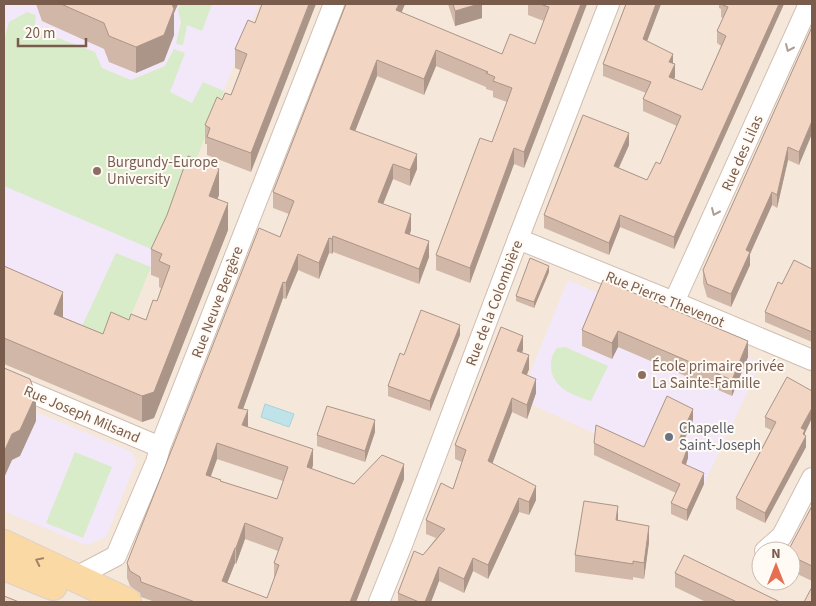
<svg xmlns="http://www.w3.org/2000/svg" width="816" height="606" font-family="'Source Sans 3',sans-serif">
<rect width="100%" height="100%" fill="#fdf6ec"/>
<path fill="#f5e8da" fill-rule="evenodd" d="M4,4H812V602H4ZM761,551H791V581H761Z"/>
<g fill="#f3e8fa">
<polygon points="4,4 259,4 252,21 301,43 295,58 245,38 120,342 4,292"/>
<polygon points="568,280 761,363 704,484 518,398 524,388"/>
<polygon points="4,399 132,452 136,462 106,537 86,545 4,511"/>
</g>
<g fill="#d8ecc9">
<polygon points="180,4 212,4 202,31 187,25 183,45 176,44 181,22 178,10"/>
<polygon points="27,12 36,15 34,29 95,52 102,68 131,80 165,66 174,49 185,53 170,92 192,103 203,82 224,91 158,252 4,186 4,40 9,22"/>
<polygon points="116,253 151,267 120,342 82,326"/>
<path d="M565,347L608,366L591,401C574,396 552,388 551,367C551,358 552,355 557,348Z"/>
<polygon points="75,452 112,467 83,538 46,523"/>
</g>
<polygon fill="#bfe3e8" stroke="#a5d3da" points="265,404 294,414 289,427 261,417"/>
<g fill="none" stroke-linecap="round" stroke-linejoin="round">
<g stroke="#d1beb0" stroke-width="22">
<g id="minor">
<polyline points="518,239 674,302 812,360"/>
<polyline points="674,302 809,4"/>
<polyline points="4,381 160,447"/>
<polyline points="765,551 782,536 812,478"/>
<polyline points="74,578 116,556 156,462 160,447 334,4"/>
<polyline points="379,602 402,545 518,239 609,4"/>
</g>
</g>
<g stroke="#dad1cd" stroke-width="30">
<g id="primary">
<polyline points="4,544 127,602"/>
<polyline points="4,566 53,586"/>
</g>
</g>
<use href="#minor" stroke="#fff" stroke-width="20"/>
<use href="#primary" stroke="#fbd9a5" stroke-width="28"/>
</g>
<g fill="#d1b7a8" fill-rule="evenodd">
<polygon points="36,4 178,4 174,13 174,35 164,61 136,73 109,62 104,49 42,21"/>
<path d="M346,4H405L401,13L502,54L535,44L544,21L528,15V4H587L524,168L514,164L470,283L436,270V255L492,142L507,102L493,97V91L486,89V87L436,66L424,95L377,76L355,131L417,169L410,186L393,179L383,204L411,230L410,234L429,257L419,284L333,252L332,254L329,253L319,279L298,270L286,299L283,298L243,409L247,426L313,465L312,469L354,484L404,479L356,602H155L141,597L140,593L130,586L127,578V563L280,237L289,214L273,208V192ZM217,459L283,481L277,499L221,481L210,477ZM245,539L278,551L274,563V578H275L267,598L227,583L235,563L236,564Z"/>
<polygon points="448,4 482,4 482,18 455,26"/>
<polygon points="626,4 661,4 647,41 673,64 675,77 674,79 702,90 721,46 717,43 717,31 723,18 721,17 721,9 719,8 719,4 784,4 674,249 620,227 609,255 544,228 544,215 629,145 619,168 647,180 660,164 677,126 643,111 643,99 646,93 603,76 603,64"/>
<polygon points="255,23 251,172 207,155 207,144 205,144 205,125 222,100 231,95 240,70 235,68 235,49"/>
<polygon points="812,27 799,165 788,160 777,208 772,205 750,254 750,265 731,307 707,297 703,283 703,270"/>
<polygon points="219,195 217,199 228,230 154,418 142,422 4,364 4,266 63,317 103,334 129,320 146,320 157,301 161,288 159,287 159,278 151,275 151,249"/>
<polygon points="812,269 812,342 765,322 765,312 782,284"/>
<polygon points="549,272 534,308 516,301 516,296"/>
<polygon points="603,280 748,357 732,396 618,347 612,359 582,346 582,330"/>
<polygon points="460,335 430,411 388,396 388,386 404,355"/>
<polygon points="523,350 522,352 529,369 527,375 536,393 527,419 512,412 492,463 536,500 529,515 519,512 488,579 473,571 464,593 439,581 431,602 398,602 398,593 423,555 436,538 426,534 426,520 453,489 462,462 455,459 455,445"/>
<polygon points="765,417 805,433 806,447 765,523 736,509 736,498 771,430 765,427"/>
<polygon points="693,420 682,444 688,458 686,465 704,484 687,521 671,514 671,503 676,493 594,455 594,443 644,447"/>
<polygon points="375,432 365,462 317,446 317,435"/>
<polygon points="812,506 812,581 791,571 791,551"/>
<polygon points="618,520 649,542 644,579 633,577 633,580 575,572 575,555"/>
<polygon points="675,573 780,602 706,602 675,587"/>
</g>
<g fill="#aa9588">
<polygon points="169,4 178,4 174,13 174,35 164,61 136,73 136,47"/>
<polygon points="309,4 316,4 251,172 251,153"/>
<polygon points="399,4 405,4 396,26 396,10"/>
<polygon points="478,4 482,4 482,18 455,26 455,11"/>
<polygon points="581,4 587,4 524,168 524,152"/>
<polygon points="656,4 661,4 643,52 643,39"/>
<polygon points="779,4 784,4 674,249 674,237"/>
<polygon points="436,50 436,66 424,95 424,79"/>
<polygon points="673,54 673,67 669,62"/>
<polygon points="377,60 377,76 350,144 350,129"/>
<polygon points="675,64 675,77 669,89 669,77"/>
<polygon points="812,121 812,134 799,165 799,152"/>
<polygon points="629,133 629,145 614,178 614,166"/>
<polygon points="788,147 788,160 777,208 777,195"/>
<polygon points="514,148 514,164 470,283 470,268"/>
<polygon points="417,154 417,169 410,186 410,170"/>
<polygon points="393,164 393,179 378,217 378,202"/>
<polygon points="219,169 219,195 209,222 209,196"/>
<polygon points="772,192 772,205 750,254 750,265 731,307 731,294 746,250"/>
<polygon points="228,203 228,230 154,418 142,422 142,396"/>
<polygon points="411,214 411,230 405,248 405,233"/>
<polygon points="620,215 620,227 609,255 609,243"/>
<polygon points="333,236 333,252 332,254 332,239"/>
<polygon points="329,238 329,253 319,279 319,263"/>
<polygon points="429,241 429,257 419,284 419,269"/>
<polygon points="298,254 298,270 286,299 286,283"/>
<polygon points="549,266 549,272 534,308 534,302"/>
<polygon points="283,282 283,298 238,423 238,408"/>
<polygon points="63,292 63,318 54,314"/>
<polygon points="460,325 460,335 430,411 430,401"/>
<polygon points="618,331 618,347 612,359 612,343"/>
<polygon points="523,336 523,350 517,365 517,351"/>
<polygon points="748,341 748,357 732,396 732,380"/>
<polygon points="529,355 529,369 522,387 522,373"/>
<polygon points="536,379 536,393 527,419 527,405"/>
<polygon points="36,395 36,421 20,456 12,460 4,478 4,452 12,434"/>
<polygon points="512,398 512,412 488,475 488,461"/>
<polygon points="812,408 812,418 805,433 805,439 806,436 806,447 765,523 765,513 801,428"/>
<polygon points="693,409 693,420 678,454 678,442"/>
<polygon points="248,410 248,426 242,440 242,425"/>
<polygon points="375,420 375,432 365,462 365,451"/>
<polygon points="217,443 217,459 206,490 206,475"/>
<polygon points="688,447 688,458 682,474 682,463"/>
<polygon points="313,449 313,465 307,483 307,467"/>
<polygon points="404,464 404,479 356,602 350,602"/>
<polygon points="704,473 704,484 687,521 687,510"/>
<polygon points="536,486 536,500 529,515 529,502"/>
<polygon points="519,498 519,512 488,579 488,565"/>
<polygon points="618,506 618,522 616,520"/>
<polygon points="245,523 245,539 236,564 236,548"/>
<polygon points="649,526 649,542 644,579 644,563"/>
<polygon points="235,548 235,563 222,596 222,581"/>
<polygon points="473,558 473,571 464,593 464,579"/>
<polygon points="439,567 439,581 431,602 425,602"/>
</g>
<g fill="#f3d5c3" stroke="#aa9588" fill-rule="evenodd">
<polygon points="61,4 172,4 174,9 164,35 136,47 109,36 104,23"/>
<polygon points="262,4 309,4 251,153 207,137 210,128 205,125 217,97 222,100 225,93 231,95 247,54 235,49 248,20 255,23"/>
<path d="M346,4H399L396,10L502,54L510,34L535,44L549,7L540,4H581L524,152L514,148L470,268L436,255L480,138L492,142L512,88L493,81L495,77L486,73L488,72L436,50L424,79L377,60L350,129L417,154L410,170L393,164L378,202L411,214L405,233L429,241L419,269L333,236L332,239L329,238L319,263L298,254L286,283L283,282L238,408L248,410L242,425L313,449L307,467L354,484L382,455L404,464L350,602H195L141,582L140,577L130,571L127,563L259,228L280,237L294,201L273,192ZM217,443L288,467L277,499L220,481L221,480L206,475ZM245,523L283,538L274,563L279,565L267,598L222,581L235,548H236Z"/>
<polygon points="453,4 479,4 455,11"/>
<polygon points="626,4 656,4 643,39 673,54 669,62 675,64 669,77 702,90 726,36 717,31 728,7 721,4 779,4 674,237 620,215 609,243 544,215 583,115 629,133 614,166 647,180 656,162 660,164 681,116 643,99 651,82 603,64"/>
<polygon points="812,27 812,121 799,152 788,147 777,195 772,192 746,250 750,252 731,294 707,284 703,270"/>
<polygon points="188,156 219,169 209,196 228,203 154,392 142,396 4,338 4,266 63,292 54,314 103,334 111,312 129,320 131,314 146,320 153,300 157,301 170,266 159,261 162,254 151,249 167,215"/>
<polygon points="530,258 549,266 534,302 516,296"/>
<polygon points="794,260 812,269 812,332 765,312 778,282 782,284"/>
<polygon points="603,280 748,341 732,380 618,331 612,343 582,330"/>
<polygon points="421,310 460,325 430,401 388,386 400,353 404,355"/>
<polygon points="501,327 523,336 517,351 529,355 522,373 536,379 527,405 512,398 488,461 536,486 529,502 519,498 488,565 473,558 464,579 439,567 425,602 419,602 398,593 414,551 423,555 445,529 426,520 441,483 453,489 466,450 455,445"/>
<polygon points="4,368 30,379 36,395 20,430 12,434 4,452"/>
<polygon points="787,377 812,391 812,408 801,428 805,430 803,434 806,436 765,513 736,498 776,422 765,417"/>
<polygon points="667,396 693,409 678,442 688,447 682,463 704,473 687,510 671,503 680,484 594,443 596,425 644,447"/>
<polygon points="327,406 375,420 365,451 317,435"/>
<polygon points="584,501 618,506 616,520 649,526 644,563 633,561 633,564 575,555"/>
<polygon points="812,506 812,566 791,556 791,551 788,551"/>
<polygon points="684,555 780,602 737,602 675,573"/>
<polygon points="812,587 812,602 804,602"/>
<polygon points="4,596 19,602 4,602"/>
</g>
<defs><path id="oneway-chevron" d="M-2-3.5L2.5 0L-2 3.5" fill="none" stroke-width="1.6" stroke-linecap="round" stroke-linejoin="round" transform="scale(1.25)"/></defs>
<g stroke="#af9d94">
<use href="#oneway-chevron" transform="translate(789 48) rotate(114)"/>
<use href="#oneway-chevron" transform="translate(715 212) rotate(114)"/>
</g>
<use stroke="#a18267" href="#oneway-chevron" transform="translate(39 561) rotate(-154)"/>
<g fill="#8d6e63" stroke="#fffaf3" stroke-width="2">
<circle cx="97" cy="171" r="5"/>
<circle cx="642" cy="375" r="5"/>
</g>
<circle fill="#6b7280" stroke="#fffaf3" stroke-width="2" cx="669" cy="437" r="5"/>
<g text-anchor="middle" stroke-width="4" stroke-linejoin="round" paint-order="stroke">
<g font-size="15" fill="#7a5c4d" stroke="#fffaf3">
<text transform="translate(742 153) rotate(-66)" y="5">Rue des Lilas</text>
<text transform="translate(665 299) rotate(22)" y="5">Rue Pierre Thevenot</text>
<text transform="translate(217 302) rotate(-69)" y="5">Rue Neuve Bergère</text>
<text transform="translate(494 303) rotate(-69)" y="5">Rue de la Colombière</text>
<text transform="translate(82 414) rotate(23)" y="5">Rue Joseph Milsand</text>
</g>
<g font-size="15" fill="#785e54" stroke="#fffaf3" text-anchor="start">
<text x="107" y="167">Burgundy-Europe<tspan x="107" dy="17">University</tspan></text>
<text x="652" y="371">École primaire privée<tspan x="652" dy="17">La Sainte-Famille</tspan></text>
</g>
<g font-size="15" fill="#5b616d" stroke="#fffaf3" text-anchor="start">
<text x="679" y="433">Chapelle<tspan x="679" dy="17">Saint-Joseph</tspan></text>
</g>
</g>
<rect width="816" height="606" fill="none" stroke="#7a5c4d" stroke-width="10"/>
<g transform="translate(776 566)"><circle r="24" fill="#fffaf3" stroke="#cabbb1"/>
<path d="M0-4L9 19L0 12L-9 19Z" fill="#e76f51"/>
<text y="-8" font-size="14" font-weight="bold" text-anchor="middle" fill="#7a5c4d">N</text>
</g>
<path d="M18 38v8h68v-8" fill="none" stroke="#7a5c4d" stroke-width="2.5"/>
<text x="25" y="38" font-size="15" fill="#7a5c4d" stroke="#fffaf3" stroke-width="4" paint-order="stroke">20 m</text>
</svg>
